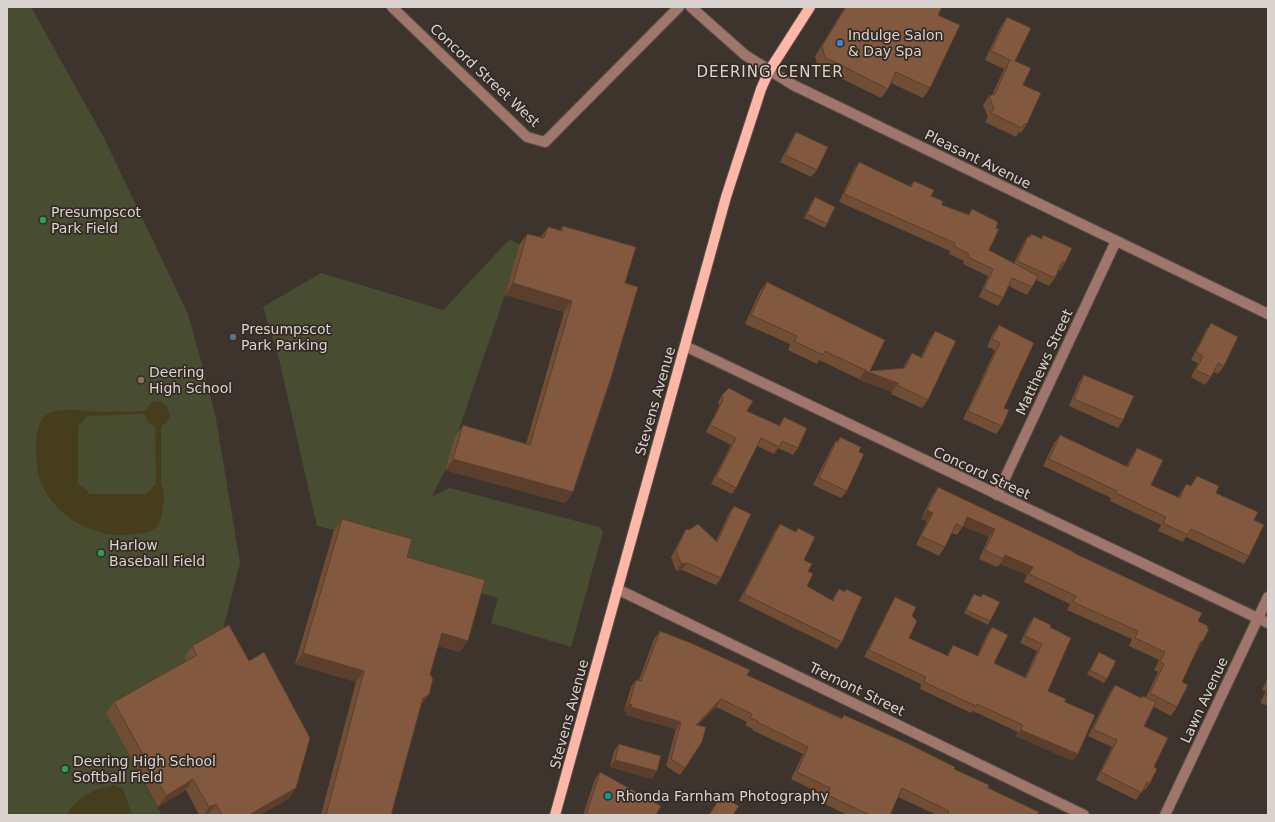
<svg xmlns="http://www.w3.org/2000/svg" width="1275" height="822" font-family="'DejaVu Sans',sans-serif">
<rect width="100%" height="100%" fill="#3d342d"/>
<g fill="#484d32">
<polygon points="7,7 31,7 104,138 188,314 215,413 240,563 221,637 184,658 189,666 106,713 162,815 7,815"/>
<polygon points="510,239 519,245 505,295 445,470 432,496 450,488 599,527 603,532 571,647 491,623 498,598 477,592 334,530 317,526 279,359 263,307 321,273 443,310"/>
</g>
<g fill="#463d1d" fill-rule="evenodd">
<path d="M158,401L167,406L170,416L166,423L161,426V484C165,492 164,498 163,507C162,514 161,525 154,529C147,534 136,534 128,535C90,538 47,512 38,473C36,466 37,459 36,452C36,440 36,420 49,413C60,408 75,410 87,411C106,413 126,411 145,411L151,403ZM144,414L149,423L155,426L156,484L146,494H89L87,490L78,484V426L88,416Z"/>
<path d="M114,785L123,789L132,815H66C76,798 95,788 114,785Z"/>
</g>
<g fill="none" stroke-linecap="round" stroke-linejoin="round">
<g stroke="#59514a" stroke-width="12">
<g id="minor">
<polyline points="392,7 527,137 545,142 679,7"/>
<polyline points="691,7 745,55 793,85 1268,314"/>
<polyline points="685,346 1268,623"/>
<polyline points="997,495 1116,241"/>
<polyline points="617,589 1084,815"/>
<polyline points="1165,815 1268,597"/>
</g>
</g>
<g stroke="#59514a" stroke-width="12">
<polyline id="major" points="555,815 726,197 761,89 769,71 810,7"/>
</g>
<use href="#minor" stroke="#a0756b" stroke-width="10"/>
<use href="#major" stroke="#ffb7a8" stroke-width="10"/>
</g>
<g fill="#704d35">
<polygon points="845,7 942,7 938,15 930,88 923,98 891,83 888,89 881,98 818,67 815,56"/>
<polygon points="1007,17 1015,61 1023,85 1027,124 1021,133 1019,132 1016,137 985,122 988,117 983,105 989,96 992,95 1004,69 985,60 1001,26"/>
<polygon points="796,132 817,170 811,177 780,162 791,140"/>
<polygon points="859,162 910,186 914,181 942,205 969,214 972,209 996,228 989,250 1014,263 1023,244 1028,236 1030,237 1031,234 1041,239 1043,235 1065,263 1060,271 1058,270 1055,278 1049,286 1036,280 1032,287 1027,295 1009,286 1003,298 998,306 979,297 988,276 963,264 964,261 949,254 950,251 839,202 854,169"/>
<polygon points="815,197 827,224 825,228 804,218 812,201"/>
<polygon points="563,226 625,283 573,492 565,503 445,470 455,437 463,425 526,444 564,312 505,295 519,245 527,234 541,237 548,227 560,230"/>
<polygon points="767,282 870,371 903,368 906,362 912,353 921,357 929,340 935,331 928,400 922,408 891,394 892,392 859,380 859,379 819,360 817,364 788,350 790,344 745,324 760,291"/>
<polygon points="1211,323 1224,366 1218,374 1213,372 1211,377 1205,385 1191,377 1198,363 1191,360 1206,330"/>
<polygon points="999,325 1004,408 1002,426 996,434 963,419 995,350 987,347 993,333"/>
<polygon points="1084,375 1123,420 1118,428 1069,406 1079,382"/>
<polygon points="722,395 747,411 779,425 784,417 798,448 793,455 778,448 774,454 757,446 736,488 732,494 711,484 731,445 706,432 719,406 718,402"/>
<polygon points="1060,435 1126,467 1132,456 1137,448 1151,485 1178,498 1181,492 1186,484 1190,486 1197,476 1216,493 1254,520 1249,556 1244,564 1186,537 1183,542 1158,531 1161,525 1110,501 1111,498 1043,466 1054,443"/>
<polygon points="840,437 859,452 847,491 841,498 813,485 831,449 836,441 837,441"/>
<polygon points="938,487 1074,553 1198,621 1203,641 1198,650 1197,650 1182,682 1177,707 1171,716 1154,707 1144,726 1154,767 1150,783 1145,790 1143,789 1136,800 1096,780 1112,747 1088,736 1110,692 1115,685 1141,698 1142,696 1146,697 1158,672 1154,670 1159,660 1129,646 1132,639 1067,610 1070,604 1024,582 1027,575 1000,564 997,567 979,559 989,537 963,526 957,535 952,533 945,547 939,556 916,545 927,521 921,519 932,496"/>
<polygon points="734,506 721,578 716,585 682,570 676,571 671,557 682,536 686,529 716,541 729,513"/>
<polygon points="342,519 407,557 460,652 438,646 430,674 429,695 420,706 391,815 321,815 356,682 295,664 334,530"/>
<polygon points="780,524 796,532 798,528 804,560 808,571 807,586 832,601 834,596 839,589 844,591 846,589 842,642 837,649 739,601 775,531"/>
<polygon points="974,594 981,597 983,594 990,621 988,625 964,613 971,598"/>
<polygon points="895,597 912,616 909,638 947,656 949,652 953,645 977,656 987,634 992,627 994,663 1025,677 1037,651 1020,643 1029,624 1034,617 1050,627 1048,691 1065,702 1073,761 1016,736 1018,732 973,711 971,713 920,689 921,684 864,657 891,604"/>
<polygon points="660,631 747,675 842,718 844,715 954,769 1037,815 937,815 898,797 890,815 848,815 822,803 825,796 791,779 803,754 752,730 753,729 745,725 747,722 716,707 698,725 685,768 680,775 666,766 676,729 626,715 627,712 624,711 631,687 636,680 639,680 654,639"/>
<polygon points="192,646 296,788 288,799 260,815 199,815 186,790 158,807 106,713 114,702 186,661 184,658"/>
<polygon points="1099,652 1107,679 1104,683 1087,674 1097,656"/>
<polygon points="1268,677 1268,706 1260,703 1266,691 1262,690"/>
<polygon points="619,744 652,779 610,767 614,751"/>
<polygon points="600,772 656,815 583,815 595,779"/>
</g>
<g fill="#5b3e2b">
<polygon points="513,283 572,301 564,312 505,295"/>
<polygon points="865,371 898,383 892,392 859,380"/>
<polygon points="453,459 573,492 565,503 445,470"/>
<polygon points="927,510 933,513 927,521 921,519"/>
<polygon points="967,517 995,529 989,537 961,525"/>
<polygon points="1005,555 1033,567 1027,575 1000,564"/>
<polygon points="687,563 682,570 676,571 681,564"/>
<polygon points="442,633 468,641 460,652 434,645"/>
<polygon points="1201,641 1203,641 1198,650 1195,649"/>
<polygon points="303,653 364,671 356,682 295,664"/>
<polygon points="429,695 421,706 415,709 423,698"/>
<polygon points="721,699 716,707 691,732 696,725"/>
<polygon points="629,704 632,705 627,712 624,711"/>
<polygon points="631,707 681,722 676,729 626,715"/>
<polygon points="1021,730 1078,754 1073,761 1016,736"/>
<polygon points="615,760 657,771 652,779 610,767"/>
<polygon points="193,779 186,790 158,807 166,796"/>
<polygon points="296,788 288,799 260,815 249,815"/>
<polygon points="216,804 208,815 204,815 209,807"/>
</g>
<g fill="#82593e" stroke="#5b3e2b">
<polygon points="846,7 942,7 938,15 960,25 930,88 896,72 888,89 825,57 822,46"/>
<polygon points="1007,17 1031,28 1015,61 1031,68 1023,85 1041,93 1027,124 1025,123 1022,128 991,113 994,108 989,96 995,94 1010,60 991,51"/>
<polygon points="796,132 828,147 817,170 785,155"/>
<polygon points="859,162 911,187 914,181 934,190 931,196 943,201 942,205 969,215 972,209 998,222 996,228 999,229 989,250 1038,276 1032,287 1012,278 1003,298 984,289 993,269 968,257 969,254 954,246 955,243 844,194"/>
<polygon points="815,197 835,207 827,224 807,214"/>
<polygon points="563,226 636,247 625,283 638,287 611,378 573,492 453,459 463,425 530,445 572,301 513,283 527,234 544,238 548,227 562,231"/>
<polygon points="1031,234 1042,239 1043,235 1072,248 1065,263 1062,262 1055,278 1017,261 1028,236 1030,237"/>
<polygon points="767,282 885,340 870,371 905,368 912,353 922,358 935,331 956,341 928,400 897,385 898,383 865,371 867,371 825,351 823,355 794,341 797,336 751,315"/>
<polygon points="1211,323 1238,337 1224,366 1218,363 1211,377 1196,370 1203,356 1196,352"/>
<polygon points="999,325 1034,343 1004,408 1009,410 1002,426 968,411 1000,343 992,339"/>
<polygon points="1084,375 1134,396 1123,420 1074,399"/>
<polygon points="729,388 753,401 747,411 780,426 784,417 807,428 798,448 782,441 779,447 761,438 736,488 716,477 736,438 710,425 723,400 722,395"/>
<polygon points="1060,435 1128,467 1137,448 1163,460 1151,485 1180,498 1186,484 1191,486 1197,476 1219,486 1216,493 1258,512 1254,520 1264,525 1249,556 1191,529 1188,535 1163,523 1166,517 1116,493 1117,491 1049,459"/>
<polygon points="840,437 861,447 859,452 864,454 847,491 819,478 836,441 838,442"/>
<polygon points="938,487 1074,552 1074,553 1202,613 1198,621 1208,626 1207,628 1209,629 1203,641 1201,641 1182,682 1188,685 1177,707 1150,693 1164,664 1160,662 1165,652 1135,638 1138,631 1073,602 1076,596 1029,574 1033,567 1005,555 1003,559 985,550 995,529 967,517 963,527 956,524 945,547 921,536 933,513 927,510"/>
<polygon points="734,506 751,514 721,578 687,563 681,564 676,550 686,529 689,530 698,524 717,542"/>
<polygon points="342,519 412,539 407,557 485,580 468,641 442,633 430,674 433,679 429,695 423,698 391,815 326,815 364,671 303,653"/>
<polygon points="780,524 796,532 798,528 815,537 804,560 812,564 808,571 813,574 807,586 833,601 839,589 845,592 846,589 862,597 842,642 744,594"/>
<polygon points="974,594 981,597 983,594 1000,602 990,621 966,610"/>
<polygon points="895,597 916,607 912,616 917,621 909,638 948,656 953,645 978,656 992,627 1008,635 994,663 1026,678 1042,644 1025,636 1034,617 1051,625 1050,627 1071,638 1048,691 1066,699 1065,702 1095,715 1078,754 1021,730 1023,725 977,704 976,706 924,682 926,677 869,650"/>
<polygon points="229,625 249,661 264,652 310,738 296,788 249,815 222,815 216,804 209,807 193,779 166,796 114,702 197,655 192,646"/>
<polygon points="660,631 691,643 750,670 747,675 842,719 844,715 907,743 955,767 954,769 989,785 988,788 1039,812 1037,815 947,815 949,811 902,788 890,815 870,815 827,795 830,788 797,772 808,747 757,722 758,721 750,718 752,714 721,699 696,725 706,727 702,742 685,768 671,759 681,722 631,707 632,705 629,704 636,680 641,681"/>
<polygon points="1099,652 1116,661 1107,679 1090,670"/>
<polygon points="1115,685 1141,698 1142,696 1156,702 1144,726 1168,738 1154,767 1157,769 1150,783 1147,782 1142,793 1101,772 1117,740 1093,729"/>
<polygon points="1268,690 1268,696 1266,695"/>
<polygon points="619,744 661,756 657,771 615,760"/>
<polygon points="600,772 661,806 656,815 642,815 641,814 640,815 586,815"/>
<polygon points="721,796 739,806 733,815 709,815"/>
</g>
<circle fill="#3f7fe0" stroke="#332a23" stroke-width="1.5" cx="840" cy="43" r="4"/>
<g fill="#2e9e5b" stroke="#332a23" stroke-width="1.5">
<circle cx="43" cy="220" r="4"/>
<circle cx="101" cy="553" r="4"/>
<circle cx="65" cy="769" r="4"/>
</g>
<circle fill="#5c6f8a" stroke="#332a23" stroke-width="1.5" cx="233" cy="337" r="4"/>
<circle fill="#8d6e63" stroke="#332a23" stroke-width="1.5" cx="141" cy="380" r="4"/>
<circle fill="#0f9aa8" stroke="#332a23" stroke-width="1.5" cx="608" cy="796" r="4"/>
<g text-anchor="middle" stroke-width="3.5" stroke-linejoin="round" paint-order="stroke">
<g font-size="14" fill="#dad4d0" stroke="#332a23" text-anchor="start">
<text x="848" y="40">Indulge Salon<tspan x="848" dy="16">&amp; Day Spa</tspan></text>
<text x="51" y="217">Presumpscot<tspan x="51" dy="16">Park Field</tspan></text>
<text x="241" y="334">Presumpscot<tspan x="241" dy="16">Park Parking</tspan></text>
<text x="149" y="377">Deering<tspan x="149" dy="16">High School</tspan></text>
<text x="109" y="550">Harlow<tspan x="109" dy="16">Baseball Field</tspan></text>
<text x="73" y="766">Deering High School<tspan x="73" dy="16">Softball Field</tspan></text>
<text x="616" y="801">Rhonda Farnham Photography</text>
</g>
<g font-size="14" fill="#dad4d0" stroke="#332a23">
<text transform="translate(485 75) rotate(43)" y="5">Concord Street West</text>
<text transform="translate(978 159) rotate(26)" y="5">Pleasant Avenue</text>
<text transform="translate(1044 362) rotate(-65)" y="5">Matthews Street</text>
<text transform="translate(655 401) rotate(-74)" y="5">Stevens Avenue</text>
<text transform="translate(982 473) rotate(25)" y="5">Concord Street</text>
<text transform="translate(857 689) rotate(26)" y="5">Tremont Street</text>
<text transform="translate(1204 700) rotate(-65)" y="5">Lawn Avenue</text>
<text transform="translate(569 714) rotate(-75)" y="5">Stevens Avenue</text>
</g>
<g font-size="15" letter-spacing="1" fill="#dad4d0" stroke="#332a23">
<text x="770" y="77">DEERING CENTER</text>
</g>
</g>
<rect width="1275" height="822" fill="none" stroke="#dad4d0" stroke-width="16"/>
</svg>
